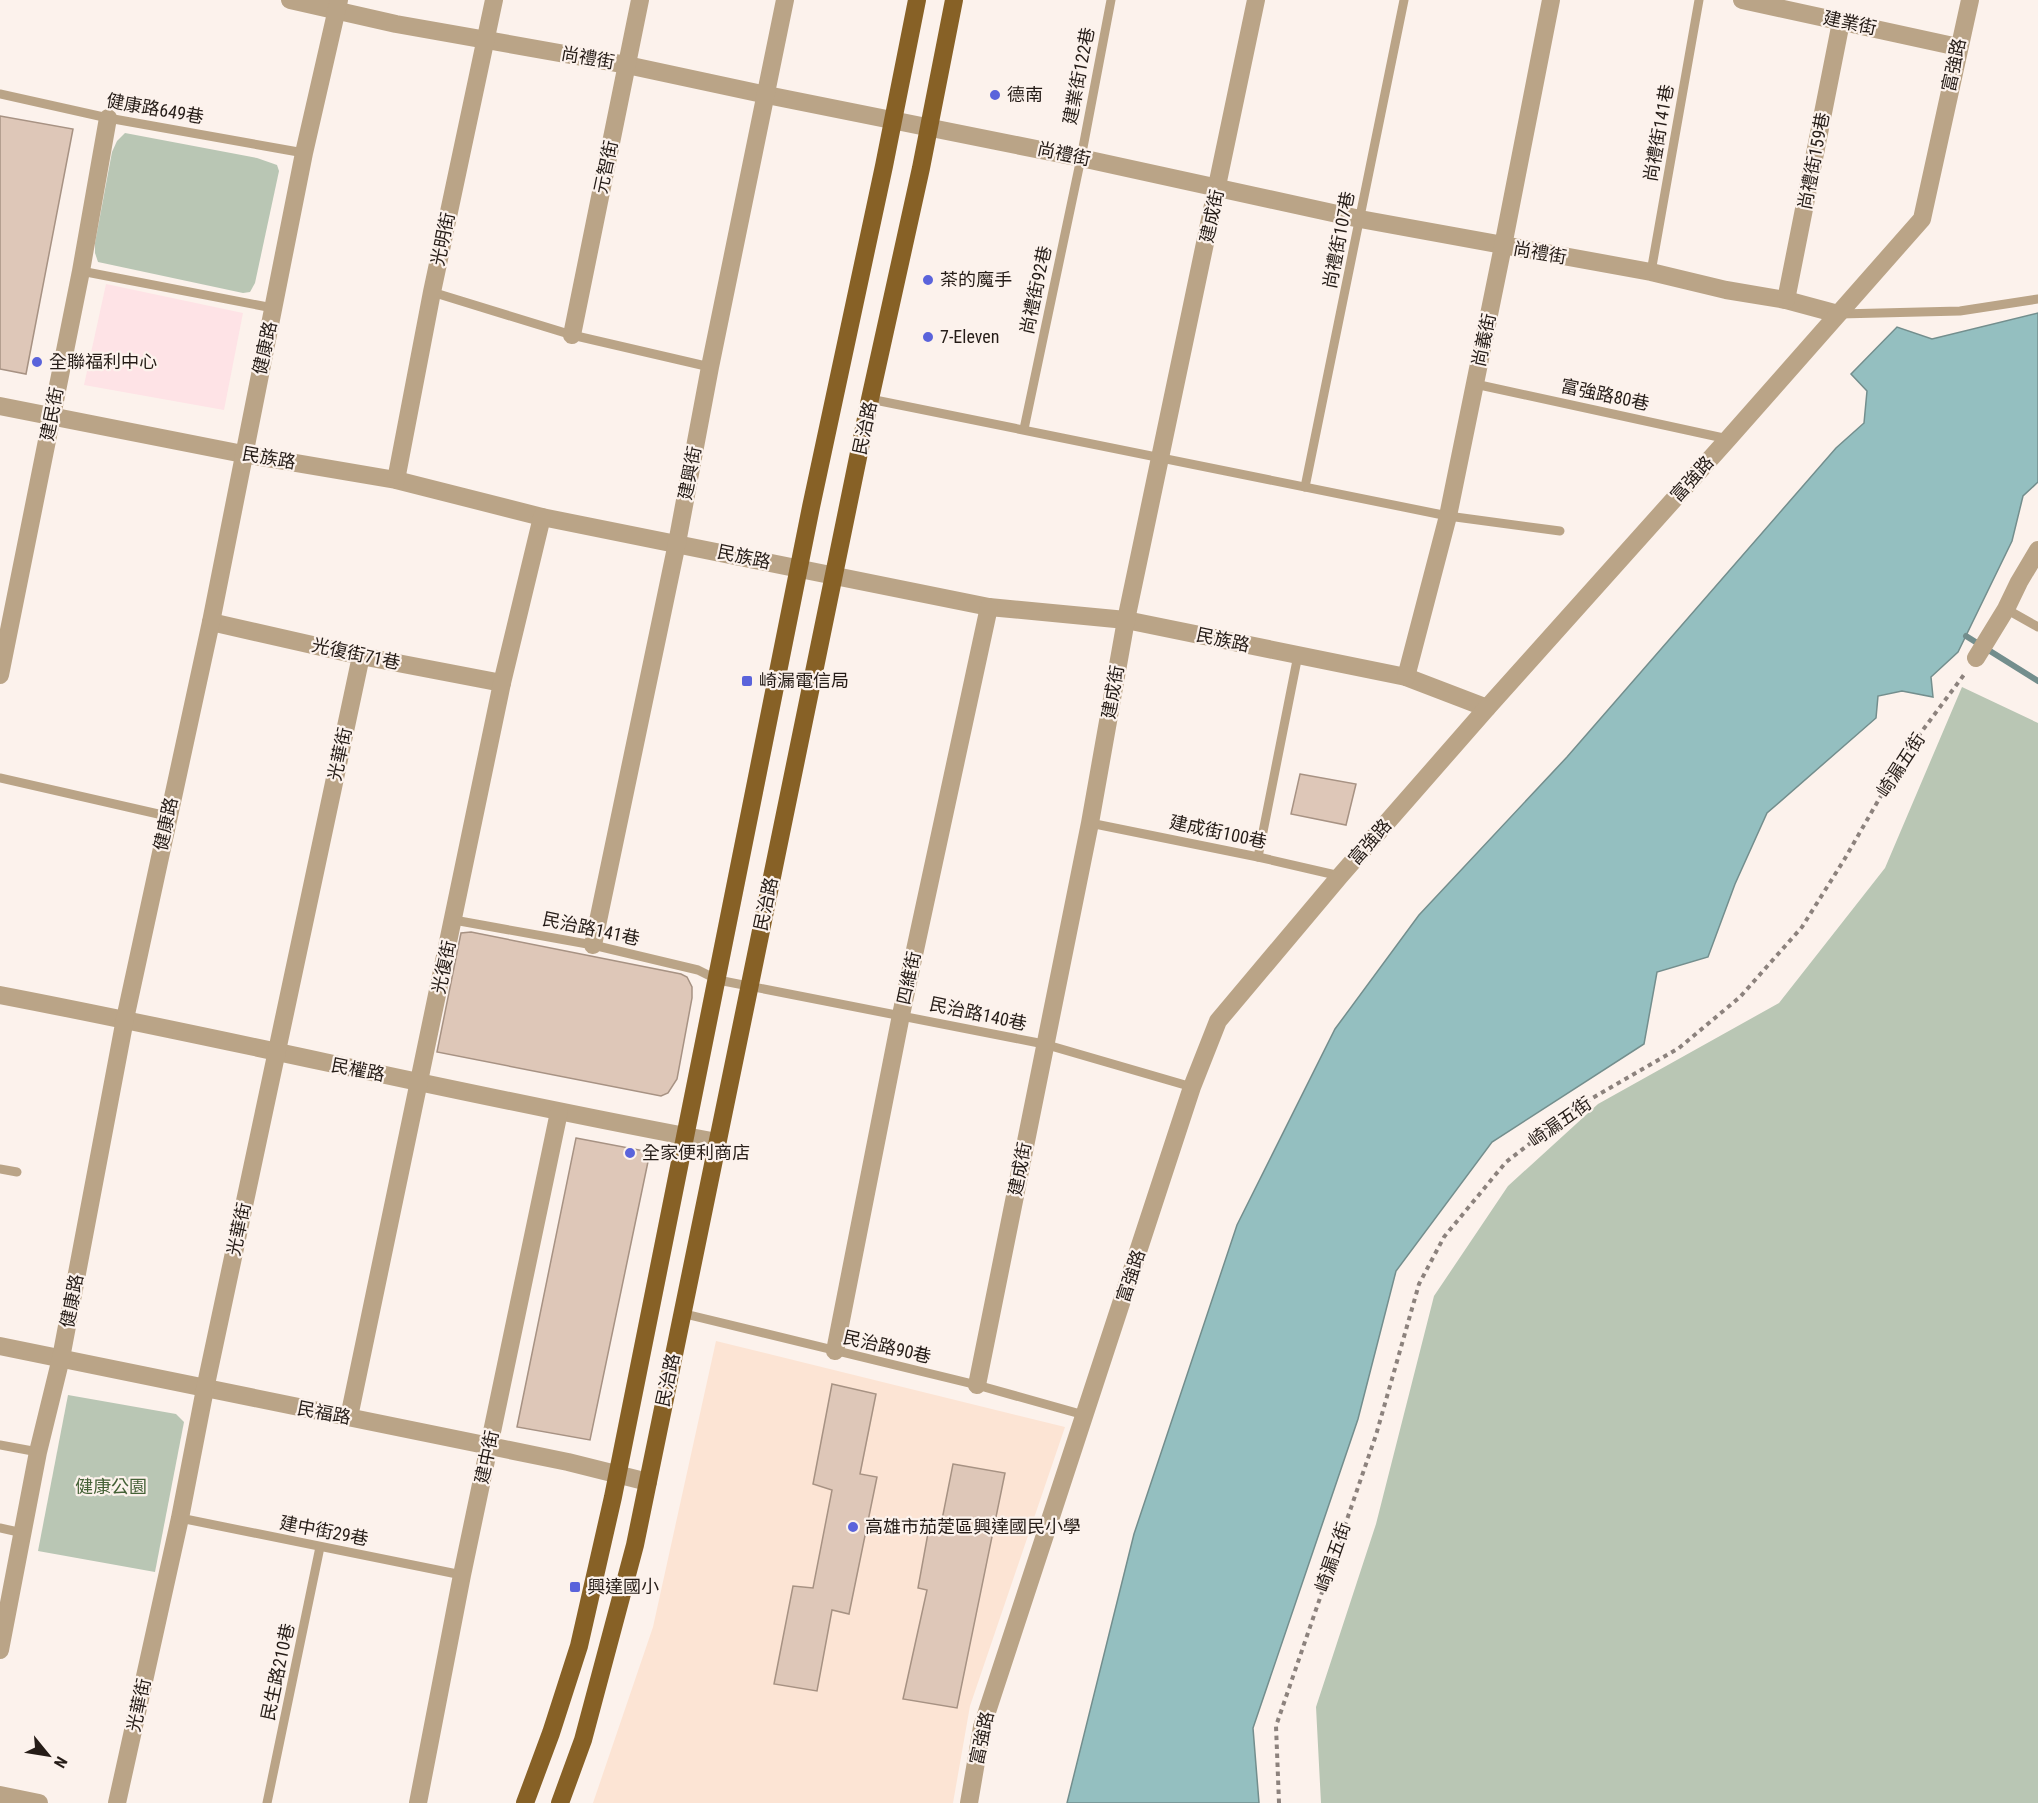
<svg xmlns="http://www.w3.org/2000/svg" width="2038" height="1803" font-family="'Roboto Condensed','Noto Sans TC',sans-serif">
<rect width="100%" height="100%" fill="#fcf2ec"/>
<polygon fill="#fee3e6" points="106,284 243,313 224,410 84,385"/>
<polygon fill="#fce4d4" points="716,1341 1065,1427 970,1706 953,1803 593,1803 653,1627"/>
<g fill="#b9c6b4">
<polygon points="125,133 257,158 277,165 279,171 255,283 250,292 243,293 98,262 95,253 95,243 112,152 117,141"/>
<polygon points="1962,687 2038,723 2038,1803 1321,1803 1316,1707 1376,1524 1434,1296 1508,1186 1598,1104 1779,1003 1885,868"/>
<polygon points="68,1395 176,1414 184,1422 155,1572 38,1551"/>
</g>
<polygon fill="#94bfc0" stroke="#738e8d" stroke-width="1.5" points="2038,313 2038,482 2023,496 2012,541 1958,652 1931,677 1933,697 1902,691 1878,696 1876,718 1767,813 1735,884 1708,957 1657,972 1644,1044 1492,1142 1396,1271 1358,1419 1253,1728 1259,1803 1067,1803 1134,1534 1237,1225 1335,1029 1419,915 1567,757 1836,448 1864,423 1867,391 1851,374 1897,327 1932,339"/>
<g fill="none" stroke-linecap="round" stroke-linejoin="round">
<polyline stroke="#738e8d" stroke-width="6" points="1966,636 2038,681"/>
</g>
<g fill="#dec7b8" stroke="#a79283" stroke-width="1.5">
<polygon points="0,116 73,129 26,374 0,369"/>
<polygon points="1300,774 1356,784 1346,825 1291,814"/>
<polygon points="471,932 681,974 687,977 692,987 692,998 677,1079 668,1093 661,1096 437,1052 461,933"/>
<polygon points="576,1138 650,1152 590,1440 517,1427"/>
<polygon points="832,1384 876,1394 860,1474 877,1477 849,1614 832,1610 817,1691 774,1684 793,1586 813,1588 832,1490 813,1484"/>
<polygon points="953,1464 1005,1473 957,1708 903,1699 927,1590 918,1588 928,1533 939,1535"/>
</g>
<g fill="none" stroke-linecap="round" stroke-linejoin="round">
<polyline stroke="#8c827d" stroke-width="4" stroke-dasharray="4.5 4.5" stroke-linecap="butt" points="1279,1803 1276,1726 1376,1435 1419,1284 1444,1237 1506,1162 1577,1107 1679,1048 1740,997 1802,927 1844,860 1905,754 1966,672"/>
<g stroke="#baa487" stroke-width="9">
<polyline points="0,94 108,118 304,153"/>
<polyline points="81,271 273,308"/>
<polyline points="1651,272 1699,0"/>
<polyline points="432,292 572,335 710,367"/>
<polyline points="1840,314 1960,311 2038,299"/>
<polyline points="1475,384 1728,439"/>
<polyline points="870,399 1448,516 1560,531"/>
<polyline points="1024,429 1081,158 1111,0"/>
<polyline points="1305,487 1404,0"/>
<polyline points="2006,609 2038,627"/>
<polyline points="0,778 167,816"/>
<polyline points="1090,823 1258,857 1340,876"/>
<polyline points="1258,857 1298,655"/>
<polyline points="454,920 593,945 698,970 718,980 1044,1044 1192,1087"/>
<polyline points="0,1169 17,1172"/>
<polyline points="681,1313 977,1385 1084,1415"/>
<polyline points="0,1445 38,1452"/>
<polyline points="180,1518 462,1575"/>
<polyline points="0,1528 23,1533"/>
<polyline points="267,1803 320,1547"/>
</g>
<g stroke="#baa487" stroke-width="18">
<polyline points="290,0 396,24 627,65 767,95 1081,158 1360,219 1651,272 1726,290 1786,300 1838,314"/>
<polyline points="1742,0 1958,47"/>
<polyline points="1786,300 1841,22"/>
<polyline points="572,335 640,0"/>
<polyline points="0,406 243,454 396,480 542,517 989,607 1126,620 1406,677 1487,708"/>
<polyline points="396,480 432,292 494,0"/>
<polyline points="211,622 361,656 502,683"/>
<polyline points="1976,658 2006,609 2019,582 2038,550"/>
<polyline points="0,675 81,271 108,118"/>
<polyline points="1406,677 1448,516 1503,246 1551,0"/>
<polyline points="593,945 677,543 710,367 785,0"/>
<path d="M0,995C240,1041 477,1098 717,1142"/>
<polyline points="0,1346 568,1462 648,1482"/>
<polyline points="835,1351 901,1015 989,607"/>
<polyline points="977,1385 1090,823 1126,620 1256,0"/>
<polyline points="349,1417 502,683 542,517"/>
<polyline points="0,1650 38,1452 61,1358 125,1019 211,622 304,153 339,0"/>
<polyline points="0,1795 39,1803"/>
<polyline points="117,1803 180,1518 205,1389 361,656"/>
<polyline points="418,1803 462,1575 559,1112"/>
<polyline points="969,1803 982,1727 1192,1087 1218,1021 1340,876 1487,708 1728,439 1922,219 1970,0"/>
</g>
<g stroke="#876126" stroke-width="18">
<polyline points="525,1803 551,1733 579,1646 613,1497 811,507 884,166 917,0"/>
<polyline points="560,1803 583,1740 635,1545 870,399 921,168 954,0"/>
</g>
</g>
<g fill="#5a63db" stroke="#fcf2ec" stroke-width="2">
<circle cx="995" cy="95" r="6"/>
<circle cx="928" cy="280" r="6"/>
<circle cx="928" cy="337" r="6"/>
<circle cx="37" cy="362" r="6"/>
<rect x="741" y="675" width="12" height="12" rx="3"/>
<circle cx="630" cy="1153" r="6"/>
<circle cx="853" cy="1527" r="6"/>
<rect x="569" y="1581" width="12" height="12" rx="3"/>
</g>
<g text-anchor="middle" stroke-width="4.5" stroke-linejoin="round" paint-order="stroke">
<g font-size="18" fill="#251c17" stroke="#fcf2ec">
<text transform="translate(1850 23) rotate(12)" y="6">建業街</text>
<text transform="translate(588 58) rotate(10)" y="6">尚禮街</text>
<text transform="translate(1954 65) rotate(-78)" y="6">富強路</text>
<text transform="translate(1079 76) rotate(-79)" y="6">建業街122巷</text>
<text transform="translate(155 109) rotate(10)" y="6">健康路649巷</text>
<text transform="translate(1659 133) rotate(-80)" y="6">尚禮街141巷</text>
<text transform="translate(1064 154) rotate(12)" y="6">尚禮街</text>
<text transform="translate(1814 161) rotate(-79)" y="6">尚禮街159巷</text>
<text transform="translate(606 167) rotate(-78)" y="6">元智街</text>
<text transform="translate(1212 216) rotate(-78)" y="6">建成街</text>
<text transform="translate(443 239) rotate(-78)" y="6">光明街</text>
<text transform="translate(1339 240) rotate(-79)" y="6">尚禮街107巷</text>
<text transform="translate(1540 253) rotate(10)" y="6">尚禮街</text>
<text transform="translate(1036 290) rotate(-78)" y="6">尚禮街92巷</text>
<text transform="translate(1484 340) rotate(-78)" y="6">尚義街</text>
<text transform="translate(265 348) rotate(-78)" y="6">健康路</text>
<text transform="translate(1605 395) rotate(12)" y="6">富強路80巷</text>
<text transform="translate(52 414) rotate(-79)" y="6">建民街</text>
<text transform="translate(865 428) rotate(-78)" y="6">民治路</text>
<text transform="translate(269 458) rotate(10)" y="6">民族路</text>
<text transform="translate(690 473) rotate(-79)" y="6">建興街</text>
<text transform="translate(1692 479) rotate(-48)" y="6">富強路</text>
<text transform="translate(744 557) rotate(12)" y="6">民族路</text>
<text transform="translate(1223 640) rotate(12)" y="6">民族路</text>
<text transform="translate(356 654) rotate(12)" y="6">光復街71巷</text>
<text transform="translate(1113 692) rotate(-80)" y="6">建成街</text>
<text transform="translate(340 754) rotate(-78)" y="6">光華街</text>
<text transform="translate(1901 765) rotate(-57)" y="6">崎漏五街</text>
<text transform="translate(166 824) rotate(-78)" y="6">健康路</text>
<text transform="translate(1218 832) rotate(12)" y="6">建成街100巷</text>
<text transform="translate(1370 842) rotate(-49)" y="6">富強路</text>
<text transform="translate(766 904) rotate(-78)" y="6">民治路</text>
<text transform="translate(591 929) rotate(12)" y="6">民治路141巷</text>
<text transform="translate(444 967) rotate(-78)" y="6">光復街</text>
<text transform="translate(909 978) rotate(-78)" y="6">四維街</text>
<text transform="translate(978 1014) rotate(12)" y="6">民治路140巷</text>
<text transform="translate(358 1070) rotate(11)" y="6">民權路</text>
<text transform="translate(1560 1122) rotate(-35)" y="6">崎漏五街</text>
<text transform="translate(1020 1169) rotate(-79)" y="6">建成街</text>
<text transform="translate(239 1229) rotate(-78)" y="6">光華街</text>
<text transform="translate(1131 1276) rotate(-72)" y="6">富強路</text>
<text transform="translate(72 1301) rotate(-79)" y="6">健康路</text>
<text transform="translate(887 1347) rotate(13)" y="6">民治路90巷</text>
<text transform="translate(668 1380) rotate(-78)" y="6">民治路</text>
<text transform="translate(324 1413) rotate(11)" y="6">民福路</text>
<text transform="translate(487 1457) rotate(-78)" y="6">建中街</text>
<text transform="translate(324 1531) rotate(11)" y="6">建中街29巷</text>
<text transform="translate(1333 1557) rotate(-71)" y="6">崎漏五街</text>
<text transform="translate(278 1672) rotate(-78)" y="6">民生路210巷</text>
<text transform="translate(139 1705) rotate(-78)" y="6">光華街</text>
<text transform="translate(982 1738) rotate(-78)" y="6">富強路</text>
</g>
<g font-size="18" fill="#251c17" stroke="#fcf2ec" text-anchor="start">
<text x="1007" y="101">德南</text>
<text x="940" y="286">茶的魔手</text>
<text x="940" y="343">7-Eleven</text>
<text x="49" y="368">全聯福利中心</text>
<text x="759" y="687">崎漏電信局</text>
<text x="642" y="1159">全家便利商店</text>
<text x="865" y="1533">高雄市茄萣區興達國民小學</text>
<text x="587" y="1593">興達國小</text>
</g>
<g font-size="18" fill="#446136" stroke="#fcf2ec">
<text x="111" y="1493">健康公園</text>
</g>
</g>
<g transform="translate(48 1755) rotate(120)" stroke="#fcf2ec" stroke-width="4.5" paint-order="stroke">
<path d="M0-4.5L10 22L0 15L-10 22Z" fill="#251c17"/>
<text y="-9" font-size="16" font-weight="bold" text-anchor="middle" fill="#251c17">N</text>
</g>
</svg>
